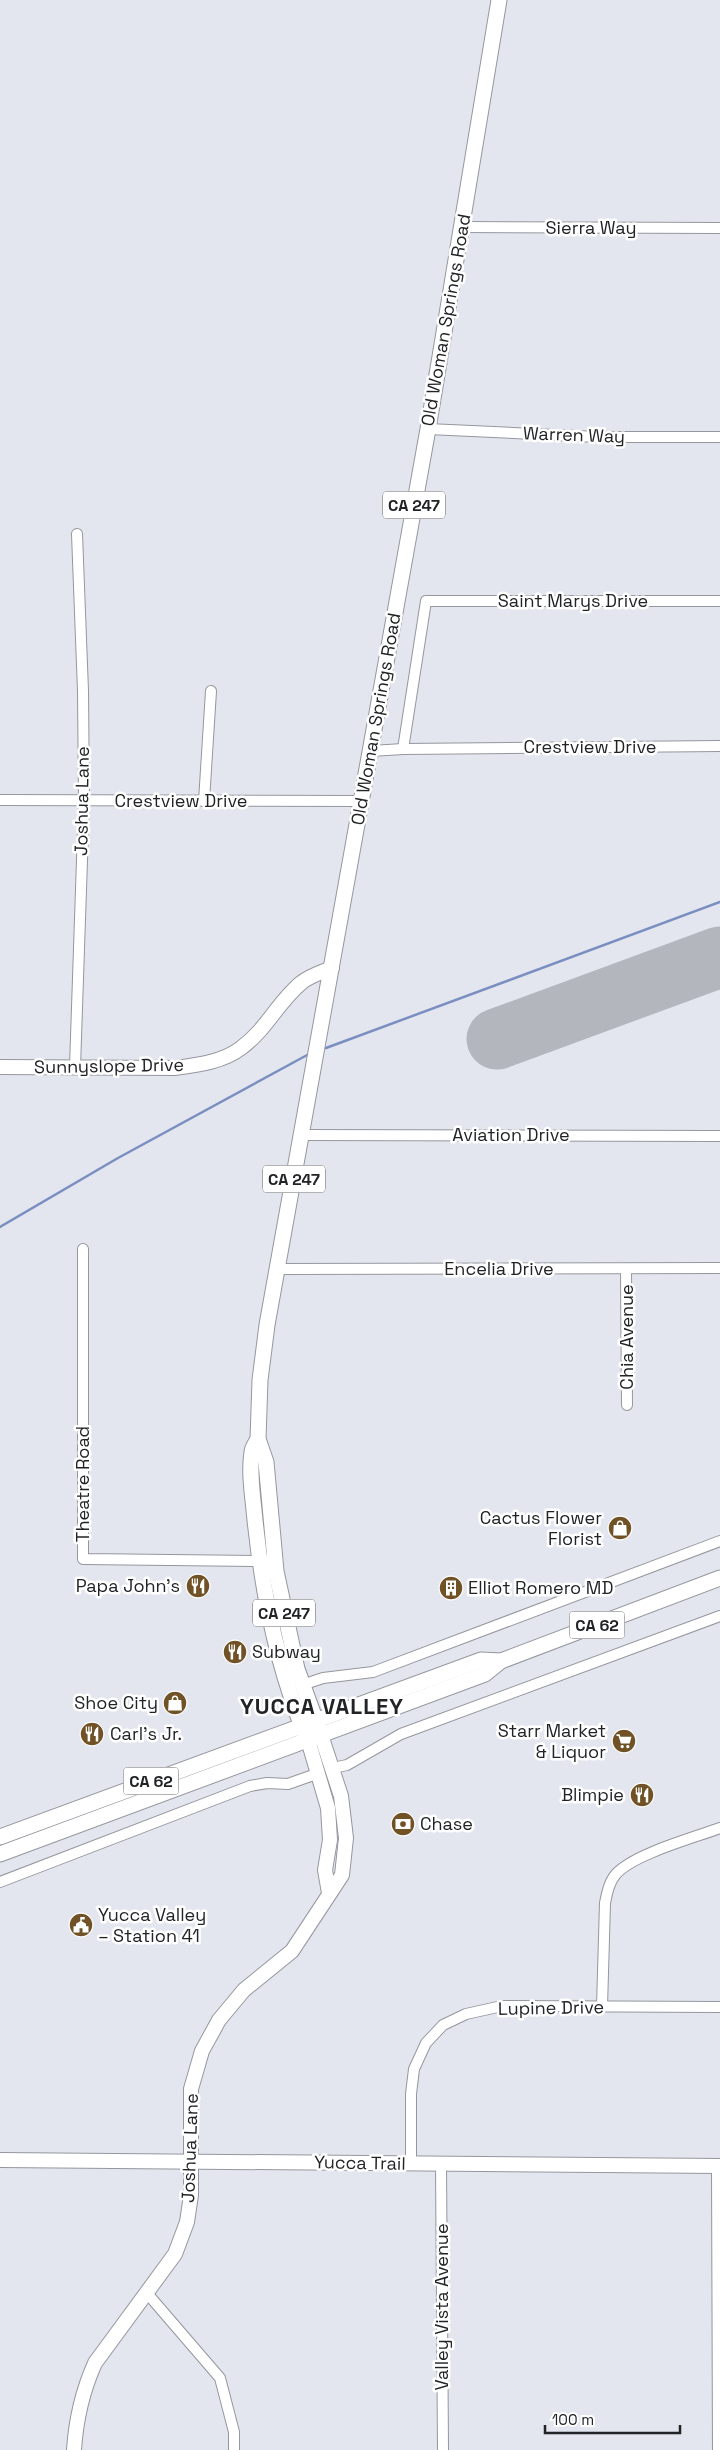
<svg xmlns="http://www.w3.org/2000/svg" width="720" height="2450" font-family="'Space Grotesk',sans-serif">
<rect width="100%" height="100%" fill="#e3e6ee"/>
<g fill="none" stroke-linecap="round" stroke-linejoin="round">
<g stroke="#7b8ec1" stroke-width="2.5">
<polyline points="326,1048 720,902"/>
<polyline points="0,1227 118,1158 309,1054"/>
</g>
<polyline stroke="#b4b6bd" stroke-width="61" points="497,1039 720,957"/>
<g stroke="#94979e" stroke-width="12">
<g id="street">
<polyline points="463,227 720,228"/>
<polyline points="428,429 598,437 720,437"/>
<polyline points="403,749 426,601 720,601"/>
<polyline points="371,751 403,749 720,746"/>
<polyline points="0,800 362,801"/>
<polyline points="204,801 211,691"/>
<polyline points="75,1067 84,801 83,691 77,534"/>
<polyline points="302,1135 720,1136"/>
<polyline points="83,1249 83,1559 266,1561"/>
<polyline points="278,1269 720,1268"/>
<polyline points="626,1269 627,1405"/>
<polyline points="302,1685 323,1678 373,1672 720,1541"/>
<polyline points="333,1768 347,1765 401,1734 720,1616"/>
<polyline points="0,1882 250,1786 267,1783 288,1784 319,1773"/>
<path d="M602,2007L605,1903C607,1893 609,1882 616,1874C634,1854 693,1838 720,1828"/>
<polyline points="411,2164 411,2094 414,2069 426,2043 443,2025 466,2014 502,2006 720,2007"/>
<polyline points="441,2164 443,2450"/>
<polyline points="717,2166 718,2450"/>
<polyline points="146,2292 220,2378 234,2432 234,2450"/>
</g>
</g>
<g stroke="#94979e" stroke-width="16">
<g id="secondary">
<path d="M0,1067L175,1068C197,1065 223,1062 241,1048C266,1030 278,1002 301,983C309,976 322,972 332,968"/>
<polyline points="308,1740 328,1808 330,1840 325,1870 329,1893"/>
<polyline points="0,2160 720,2166"/>
<path d="M74,2450C76,2419 82,2392 95,2363L175,2254L187,2222L191,2195V2089L202,2051L219,2020L244,1990L292,1951L342,1875L346,1838L341,1796L321,1735"/>
</g>
</g>
<g stroke="#94979e" stroke-width="17">
<g id="primary">
<path d="M258,1439C256,1443 252,1448 252,1452C249,1470 252,1491 254,1510C261,1585 276,1663 305,1734"/>
<polyline points="321,1735 297,1669 276,1571 266,1462 258,1439 260,1380 267,1325 428,429 499,0"/>
<polyline points="0,1837 481,1660 501,1661"/>
<polyline points="0,1854 485,1674 501,1661 720,1578"/>
</g>
</g>
<use href="#street" stroke="#fff" stroke-width="10"/>
<use href="#secondary" stroke="#fff" stroke-width="14"/>
<use href="#primary" stroke="#fff" stroke-width="15"/>
</g>
<defs>
<g id="shop-disc" transform="scale(1.25)"><circle r="9.5" fill="#715227" stroke="#fff"/><path d="M-5-2.5h2.3a2.7 3.5 0 0 1 5.4 0H5L5.5 6h-11ZM-1.5-2.5h3a1.5 2.3 0 0 0-3 0Z" fill="#fff"/></g>
<g id="restaurant-disc" transform="scale(1.25)"><circle r="9.5" fill="#715227" stroke="#fff"/><path d="M-5-6h1v4h1v-4h1v4h1v-4h1v5L-1.5 .5V6h-2V.5L-5-1ZM5-6V6H3V1.5H1.5Q1.5-4 5-6Z" fill="#fff"/></g>
<g id="building-disc" transform="scale(1.25)"><circle r="9.5" fill="#715227" stroke="#fff"/><path d="M-4-6H4V6H1V3H-1V6H-4ZM-2.5-4.3h1.7v1.8h-1.7ZM.8-4.3h1.7v1.8H.8ZM-2.5-1h1.7V.8h-1.7ZM.8-1h1.7V.8H.8Z" fill="#fff"/></g>
<g id="supermarket-disc" transform="scale(1.25)"><circle r="9.5" fill="#715227" stroke="#fff"/><path d="M-6-5.5h2.5l.6 2H6L4.5 2H-2.5L-4.4-4H-6ZM-1.5 3.2a1.3 1.3 0 1 0 .1 0ZM3 3.2a1.3 1.3 0 1 0 .1 0Z" fill="#fff"/></g>
<g id="bank-disc" transform="scale(1.25)"><circle r="9.5" fill="#715227" stroke="#fff"/><path d="M-6-4H6V4H-6ZM0-2.3a2.3 2.3 0 1 0 0 4.6a2.3 2.3 0 1 0 0-4.6Z" fill="#fff"/></g>
<g id="civic-disc" transform="scale(1.25)"><circle r="9.5" fill="#715227" stroke="#fff"/><path d="M-.6-6.5H3V-4.5H.6V-3L4-1V1h2V6H-6V1h2V-1L-.6-3ZM-1.2 2.5V6h2.4V2.5Z" fill="#fff"/></g>
</defs>
<g fill-rule="evenodd">
<use href="#shop-disc" x="620" y="1528"/>
<use href="#restaurant-disc" x="198" y="1586"/>
<use href="#building-disc" x="451" y="1588"/>
<use href="#restaurant-disc" x="235" y="1652"/>
<use href="#shop-disc" x="175" y="1703"/>
<use href="#restaurant-disc" x="92" y="1734"/>
<use href="#supermarket-disc" x="624" y="1741"/>
<use href="#restaurant-disc" x="642" y="1795"/>
<use href="#bank-disc" x="403" y="1824"/>
<use href="#civic-disc" x="81" y="1925"/>
</g>
<g text-anchor="middle" stroke-width="5" stroke-linejoin="round" paint-order="stroke">
<g fill="#fff" stroke="#646567" stroke-width="1">
<rect x="383" y="491.5" width="62" height="27" rx="4"/>
<rect x="263" y="1165.5" width="62" height="27" rx="4"/>
<rect x="253" y="1599.5" width="62" height="27" rx="4"/>
<rect x="569.5" y="1611.5" width="55" height="27" rx="4"/>
<rect x="123.5" y="1767.5" width="55" height="27" rx="4"/>
</g>
<g font-size="16" font-weight="bold" fill="#222326">
<text x="414" y="511">CA 247</text>
<text x="294" y="1185">CA 247</text>
<text x="284" y="1619">CA 247</text>
<text x="597" y="1631">CA 62</text>
<text x="151" y="1787">CA 62</text>
</g>
<g font-size="18" fill="#222326" stroke="#fff">
<text x="591" y="234">Sierra Way</text>
<text transform="translate(446 320) rotate(-80)" y="6">Old Woman Springs Road</text>
<text transform="translate(574 435) rotate(2)" y="6">Warren Way</text>
<text x="573" y="607">Saint Marys Drive</text>
<text transform="translate(376 719) rotate(-80)" y="6">Old Woman Springs Road</text>
<text x="590" y="753">Crestview Drive</text>
<text transform="translate(82 801) rotate(-89)" y="6">Joshua Lane</text>
<text x="181" y="807">Crestview Drive</text>
<text transform="translate(109 1066) rotate(-1)" y="6">Sunnyslope Drive</text>
<text x="511" y="1141">Aviation Drive</text>
<text x="499" y="1275">Encelia Drive</text>
<text transform="translate(627 1337) rotate(-90)" y="6">Chia Avenue</text>
<text transform="translate(83 1484) rotate(-90)" y="6">Theatre Road</text>
<text transform="translate(551 2008) rotate(-1)" y="6">Lupine Drive</text>
<text transform="translate(190 2148) rotate(-88)" y="6">Joshua Lane</text>
<text transform="translate(360 2163) rotate(1)" y="6">Yucca Trail</text>
<text transform="translate(442 2307) rotate(-90)" y="6">Valley Vista Avenue</text>
</g>
<g font-size="18" fill="#222326" stroke="#fff" text-anchor="end">
<text x="602" y="1524">Cactus Flower<tspan x="602" dy="21">Florist</tspan></text>
<text x="180" y="1592">Papa John's</text>
<text x="468" y="1594" text-anchor="start">Elliot Romero MD</text>
<text x="252" y="1658" text-anchor="start">Subway</text>
<text x="158" y="1709">Shoe City</text>
<text x="606" y="1737">Starr Market<tspan x="606" dy="21">&amp; Liquor</tspan></text>
<text x="110" y="1740" text-anchor="start">Carl's Jr.</text>
<text x="624" y="1801">Blimpie</text>
<text x="420" y="1830" text-anchor="start">Chase</text>
<text x="98" y="1921" text-anchor="start">Yucca Valley<tspan x="98" dy="21">– Station 41</tspan></text>
</g>
<g font-size="22" font-weight="bold" letter-spacing="1" fill="#222326" stroke="#fff">
<text x="322" y="1714">YUCCA VALLEY</text>
</g>
</g>
<path d="M545 2425v8h135v-8" fill="none" stroke="#222326" stroke-width="2.5"/>
<text x="552" y="2425" font-size="15" fill="#222326" stroke="#ffffff" stroke-width="4" paint-order="stroke">100 m</text>
</svg>
